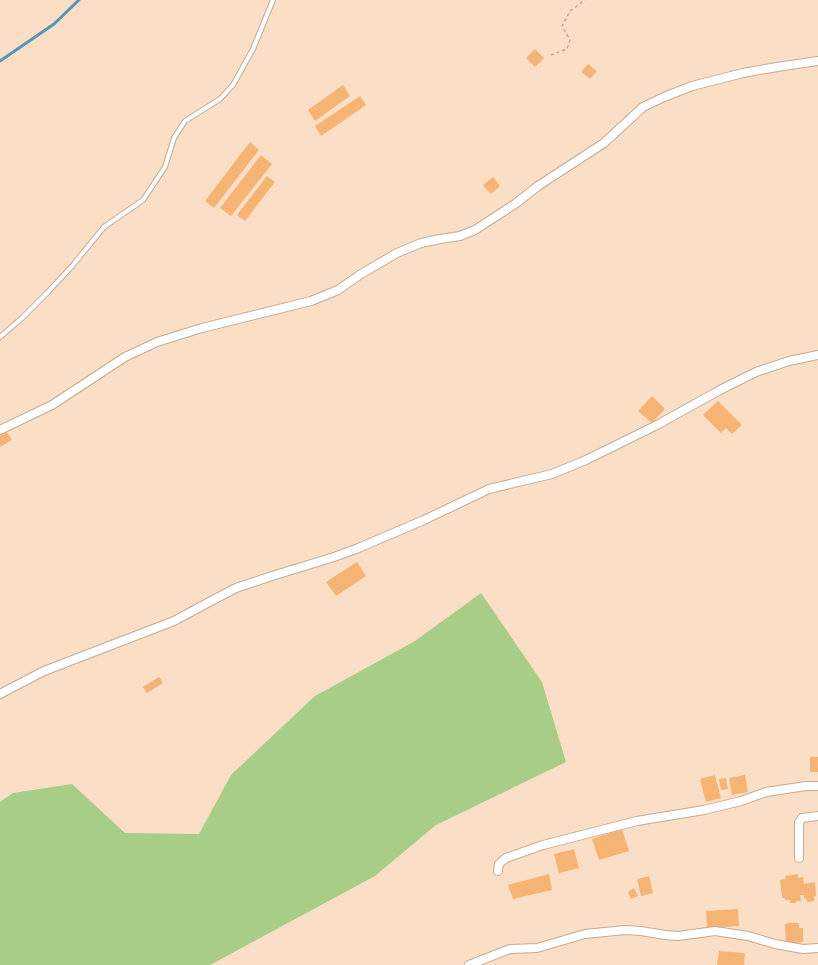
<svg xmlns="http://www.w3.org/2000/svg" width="818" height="965" font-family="'Exo 2',sans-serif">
<rect width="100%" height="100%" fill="#fadfc6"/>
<polygon fill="#a7cd86" points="481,593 542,682 566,762 436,825 375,876 210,965 0,965 0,802 13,793 72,784 125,833 199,834 231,775 315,696 415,641"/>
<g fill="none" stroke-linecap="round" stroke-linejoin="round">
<polyline stroke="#5596b2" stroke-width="3" points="0,61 54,24 79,0"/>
</g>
<g fill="#f6b474">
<polygon points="535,49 544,58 535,67 526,58"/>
<polygon points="588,64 597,71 590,79 581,72"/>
<polygon points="343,85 350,96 315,121 308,110"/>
<polygon points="360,96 366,105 321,136 315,126"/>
<polygon points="250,142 259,150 214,208 205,201"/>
<polygon points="261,155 272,164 231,216 220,208"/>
<polygon points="267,176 275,182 245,221 237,215"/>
<polygon points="493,177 500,186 491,194 483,185"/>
<polygon points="652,396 665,409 652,423 638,411"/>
<polygon points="718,401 742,425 732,434 726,428 721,433 703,415"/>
<polygon points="7,432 12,440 0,447 0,436"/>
<polygon points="357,562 366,576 336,596 326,582"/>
<polygon points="159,677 163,683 147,693 143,687"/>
<rect x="810" y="757" width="8" height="15"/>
<polygon points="715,775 721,798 706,802 700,779"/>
<polygon points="745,775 748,792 732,795 729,778"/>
<polygon points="726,778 728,789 721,790 719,779"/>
<polygon points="622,829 629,851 599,860 592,839"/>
<polygon points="574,849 579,868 559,873 554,854"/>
<polygon points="549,874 552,890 513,899 508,885"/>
<polygon points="798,874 798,878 803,877 804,884 815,882 816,896 814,896 814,901 807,902 806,898 804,899 804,895 800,895 801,901 796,901 796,903 790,903 790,900 785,900 785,898 782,898 780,880 786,879 785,876"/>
<polygon points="649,876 653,893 641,896 637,879"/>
<polygon points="634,888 638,896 631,899 628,892"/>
<polygon points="738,909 739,926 707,928 706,911"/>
<polygon points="787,923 799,923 799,928 803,928 803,942 786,944 785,924 787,924"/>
<polygon points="719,951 745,953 744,965 717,965"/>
</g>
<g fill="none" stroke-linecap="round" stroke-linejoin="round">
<g stroke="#c4aa92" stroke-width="6">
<polyline id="lane" points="0,337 22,318 48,292 73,265 104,227 143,200 165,167 174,138 185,121 220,99 233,85 253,49 273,0"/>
</g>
<g stroke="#c4aa92" stroke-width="10">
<g id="street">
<polyline points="0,430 52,405 125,357 157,342 202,328 311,301 338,290 361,274 397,253 421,243 440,239 460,236 475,230 515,204 538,186 604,143 643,107 664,97 692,86 743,73 777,67 818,61"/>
<polyline points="0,694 44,671 174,621 213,600 236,588 272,576 334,557 356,549 424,520 489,489 552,474 586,460 657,425 720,390 756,372 789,361 818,355"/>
<polyline points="799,858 799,822 802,818 818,816"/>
<polyline points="498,871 499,864 506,858 543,845 637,821 704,810 741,801 766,792 806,786 818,786"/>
<polyline points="469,965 510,949 537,948 585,934 625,930 641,931 665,935 678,936 715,931 748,936 775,944 803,949 818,948"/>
</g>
</g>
<polyline stroke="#bba591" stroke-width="1.5" stroke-dasharray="3 3" stroke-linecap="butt" points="551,55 567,49 570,40 562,26 570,11 585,0"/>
<use href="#lane" stroke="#fff" stroke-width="4"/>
<use href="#street" stroke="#fff" stroke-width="8"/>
</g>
</svg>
